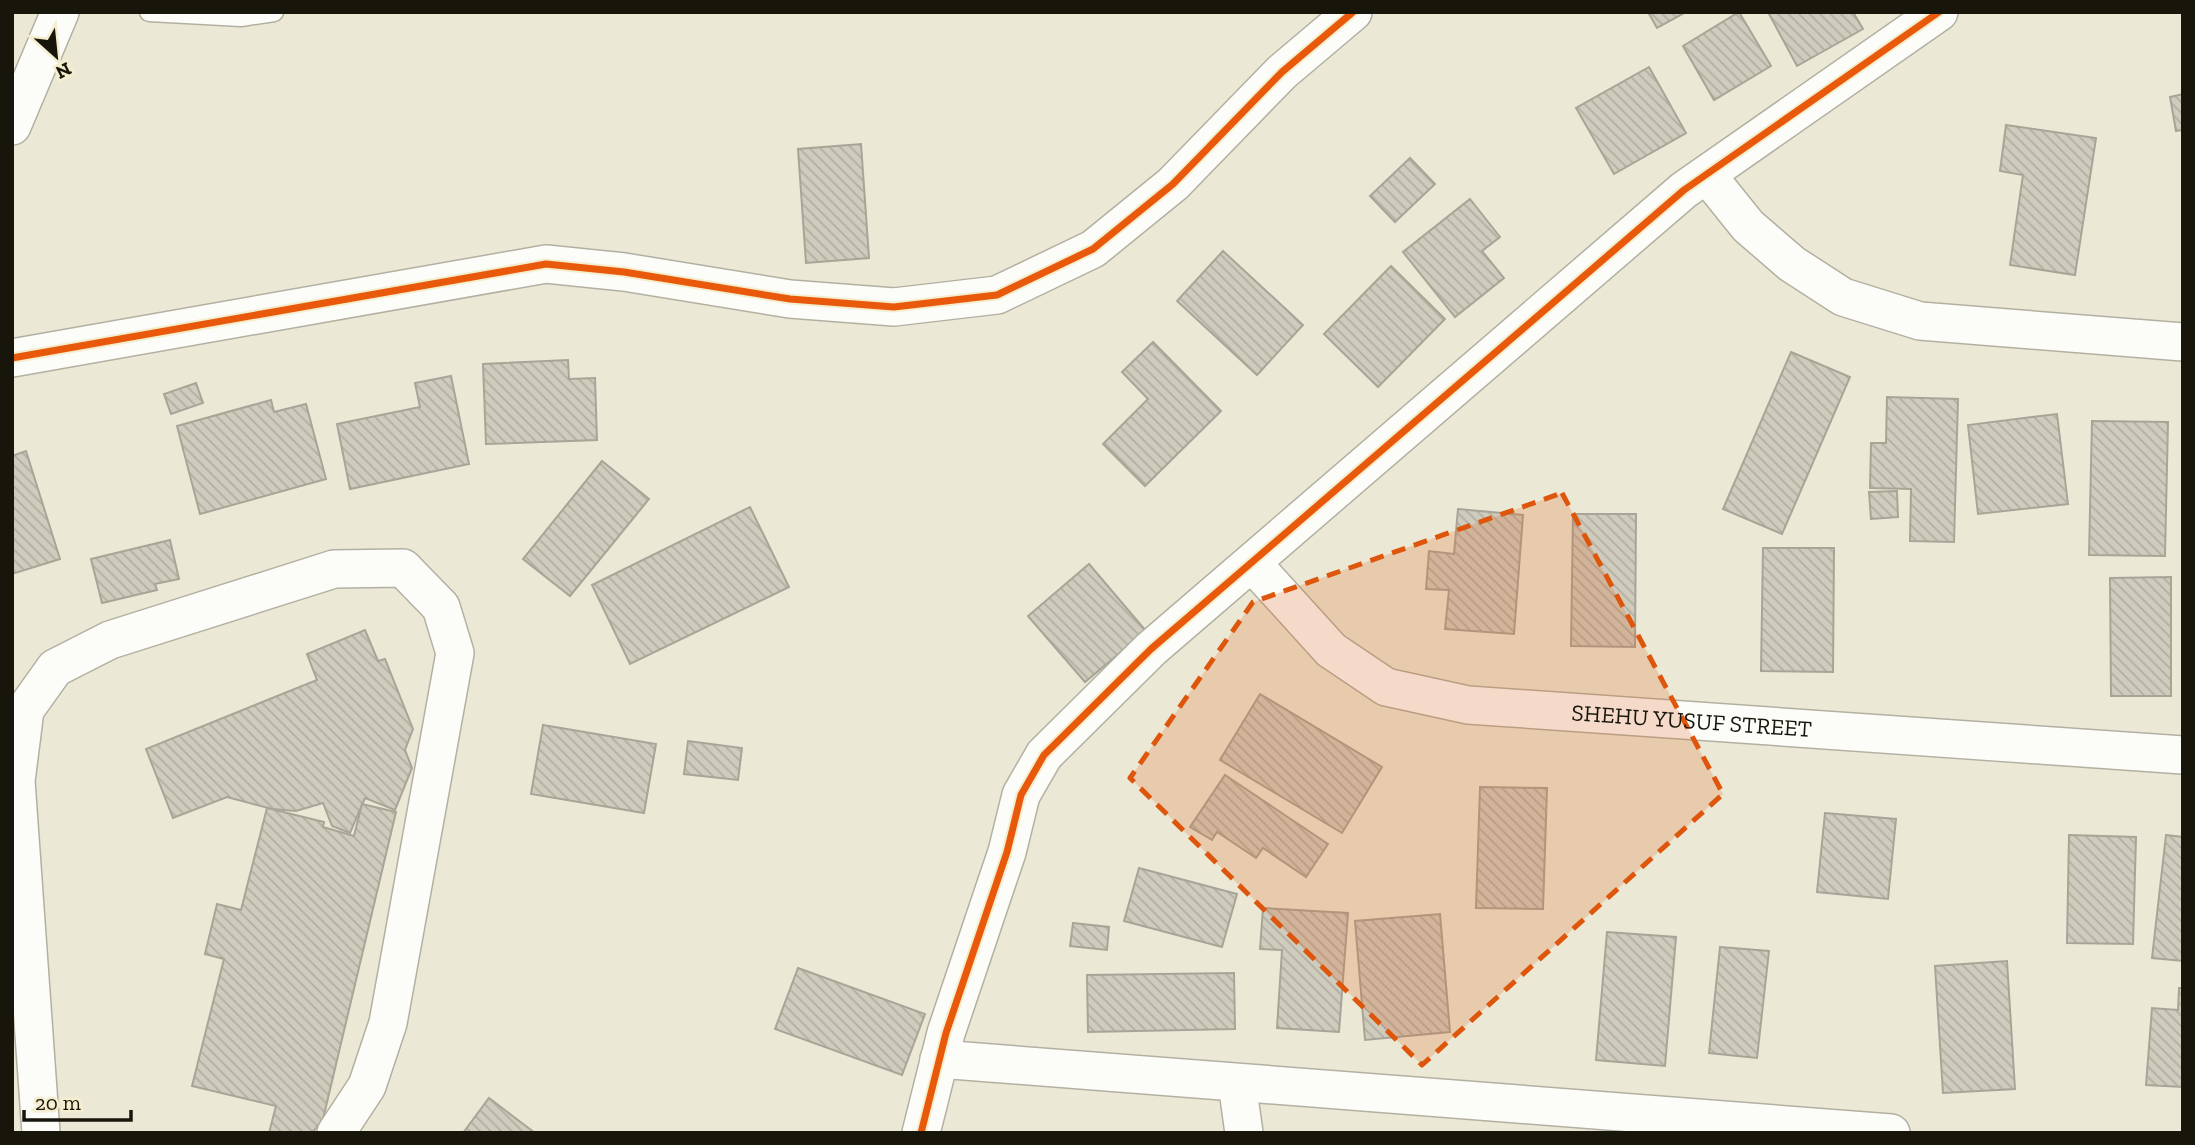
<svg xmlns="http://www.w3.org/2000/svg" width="2195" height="1145" font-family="'Zilla Slab',serif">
<defs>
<pattern id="building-back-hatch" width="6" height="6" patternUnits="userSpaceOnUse" patternTransform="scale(1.75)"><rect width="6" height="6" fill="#cfccbe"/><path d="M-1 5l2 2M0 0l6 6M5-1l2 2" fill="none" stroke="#b1aea2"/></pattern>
</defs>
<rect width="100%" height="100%" fill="#ece8d6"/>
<g fill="url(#building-back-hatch)" stroke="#a8a597" stroke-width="2">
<polygon points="1648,12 1686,12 1657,28"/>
<polygon points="1739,12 1771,66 1714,100 1683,46"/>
<polygon points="1768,12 1853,12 1863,29 1797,66"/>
<polygon points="1649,67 1686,133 1614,174 1576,108"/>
<polygon points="2183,94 2183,130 2176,131 2170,97"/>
<polygon points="2006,125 2096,138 2075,275 2010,265 2023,175 2000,171"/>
<polygon points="861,144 869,258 806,263 798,149"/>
<polygon points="1410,158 1435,184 1395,222 1370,196"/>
<polygon points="1470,199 1500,237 1482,251 1504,278 1455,317 1403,252"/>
<polygon points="1223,251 1303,325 1257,375 1177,301"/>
<polygon points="1391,266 1445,319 1378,387 1324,334"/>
<polygon points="1153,342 1221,411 1145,486 1103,444 1148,399 1122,372"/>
<polygon points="1791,352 1850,377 1782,534 1723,509"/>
<polygon points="568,360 569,379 595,378 597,440 486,444 483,364"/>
<polygon points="451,376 469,464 350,489 337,424 420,407 415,383"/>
<polygon points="196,383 203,403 171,414 164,394"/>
<polygon points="1887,397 1958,399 1954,542 1910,541 1911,489 1870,488 1871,443 1886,443"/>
<polygon points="271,400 274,412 306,404 326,479 200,514 177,426"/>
<polygon points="2057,414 2068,504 1978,514 1968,425"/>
<polygon points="2092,421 2168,422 2165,556 2089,555"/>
<polygon points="26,451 60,559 12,574 12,456"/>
<polygon points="602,461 649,499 570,596 523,559"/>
<polygon points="1897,491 1898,517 1871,519 1869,492"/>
<polygon points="750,507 789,587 630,664 592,585"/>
<polygon points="1458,509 1523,515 1514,634 1445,629 1449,590 1426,589 1429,551 1454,554"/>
<polygon points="1573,514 1636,514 1635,647 1571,646"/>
<polygon points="170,540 179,579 155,584 157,590 102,603 91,559"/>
<polygon points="1763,548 1834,548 1833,672 1761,671"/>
<polygon points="1089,564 1146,631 1085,682 1028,616"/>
<polygon points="2171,577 2171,696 2111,696 2110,578"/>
<polygon points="365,630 378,661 385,659 413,729 405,750 412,768 395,810 365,798 350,833 332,826 323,803 296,811 272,809 227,797 173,818 146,749 317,680 307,654"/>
<polygon points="1260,694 1382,767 1342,833 1220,760"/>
<polygon points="543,725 656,744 644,813 531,794"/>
<polygon points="688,741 742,748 738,780 684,774"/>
<polygon points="1225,775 1328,844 1306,877 1263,848 1256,858 1217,832 1212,840 1190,827"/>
<polygon points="1480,787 1547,788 1543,909 1476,908"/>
<polygon points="362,804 396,812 323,1119 312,1133 269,1133 276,1106 192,1086 224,959 205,954 217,904 241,910 267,808 324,822 323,827 354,836"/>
<polygon points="1825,813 1896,819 1888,899 1817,892"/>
<polygon points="2069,835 2136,837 2133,944 2067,943"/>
<polygon points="2166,835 2183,837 2183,961 2152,958"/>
<polygon points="1139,868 1237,894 1222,947 1124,921"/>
<polygon points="1263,908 1348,913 1339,1032 1277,1028 1282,950 1260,949"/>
<polygon points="1440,914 1450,1032 1365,1040 1355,921"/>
<polygon points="1073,923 1109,927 1107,950 1070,946"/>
<polygon points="1607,932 1676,937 1665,1066 1596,1060"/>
<polygon points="1720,947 1769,951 1757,1058 1709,1053"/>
<polygon points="2007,961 2015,1089 1943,1093 1935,966"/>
<polygon points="798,968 925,1014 902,1075 775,1029"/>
<polygon points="1234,973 1235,1029 1088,1032 1087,975"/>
<polygon points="2179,988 2183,988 2183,1087 2146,1085 2152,1008 2178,1010"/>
<polygon points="489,1098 535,1133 463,1133"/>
</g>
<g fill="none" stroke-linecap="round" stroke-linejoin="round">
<g stroke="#b3b0a2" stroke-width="21">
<polyline id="lane" points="149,12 241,17 274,12"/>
</g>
<g stroke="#b3b0a2" stroke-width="40">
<g id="street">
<polyline points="12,126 60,12"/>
<polyline points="1707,175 1748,226 1792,264 1843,297 1920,321 2183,342"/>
<polyline points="12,358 546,264 624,272 790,299 894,307 997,295 1093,249 1173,184 1282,72 1353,12"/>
<path id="s1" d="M1252,563L1331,650L1386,687L1468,705L2183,755"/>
<polyline points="939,1059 1891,1133"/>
<polyline points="1237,1083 1244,1133"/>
<polyline points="41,1133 16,781 25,710 55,668 110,640 334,569 403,568 441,607 455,653 388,1023 367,1086 336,1133"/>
<polyline points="921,1133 946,1033 1007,852 1021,795 1044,755 1151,649 1684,190 1939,12"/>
</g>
</g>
<use href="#lane" stroke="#fcfcf9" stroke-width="18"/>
<use href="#street" stroke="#fcfcf9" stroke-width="37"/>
<g stroke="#f4eece" stroke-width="11">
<g id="cycleway">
<polyline points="12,358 546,264 624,272 790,299 894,307 997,295 1093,249 1173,184 1282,72 1353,12"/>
<polyline points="921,1133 946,1033 1007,852 1021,795 1044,755 1151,649 1684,190 1939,12"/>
</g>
</g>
<use href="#cycleway" stroke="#e8590c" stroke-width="7"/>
</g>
<path fill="#de560c" fill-opacity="0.2" stroke="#de560c" stroke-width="5" stroke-dasharray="14 9" stroke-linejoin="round" d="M1562,493L1723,794L1422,1065L1130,778L1253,602Z"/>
<g text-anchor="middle" stroke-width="6" stroke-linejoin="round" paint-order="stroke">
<g font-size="23" fill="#18160b" stroke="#f4eece">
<text dy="8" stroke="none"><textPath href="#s1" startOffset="492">SHEHU YUSUF STREET</textPath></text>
</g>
</g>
<rect width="2195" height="1145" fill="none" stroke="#18160b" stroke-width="28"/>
<g transform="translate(56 56) rotate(153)" stroke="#f4eece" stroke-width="5" paint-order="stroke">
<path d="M0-5L12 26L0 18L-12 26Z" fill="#18160b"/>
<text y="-10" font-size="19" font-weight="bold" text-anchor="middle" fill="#18160b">N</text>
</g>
<path d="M24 1110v10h107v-10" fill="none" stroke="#18160b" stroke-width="3.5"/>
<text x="35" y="1110" font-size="21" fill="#18160b" stroke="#f4eece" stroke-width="5" paint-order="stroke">20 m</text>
</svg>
